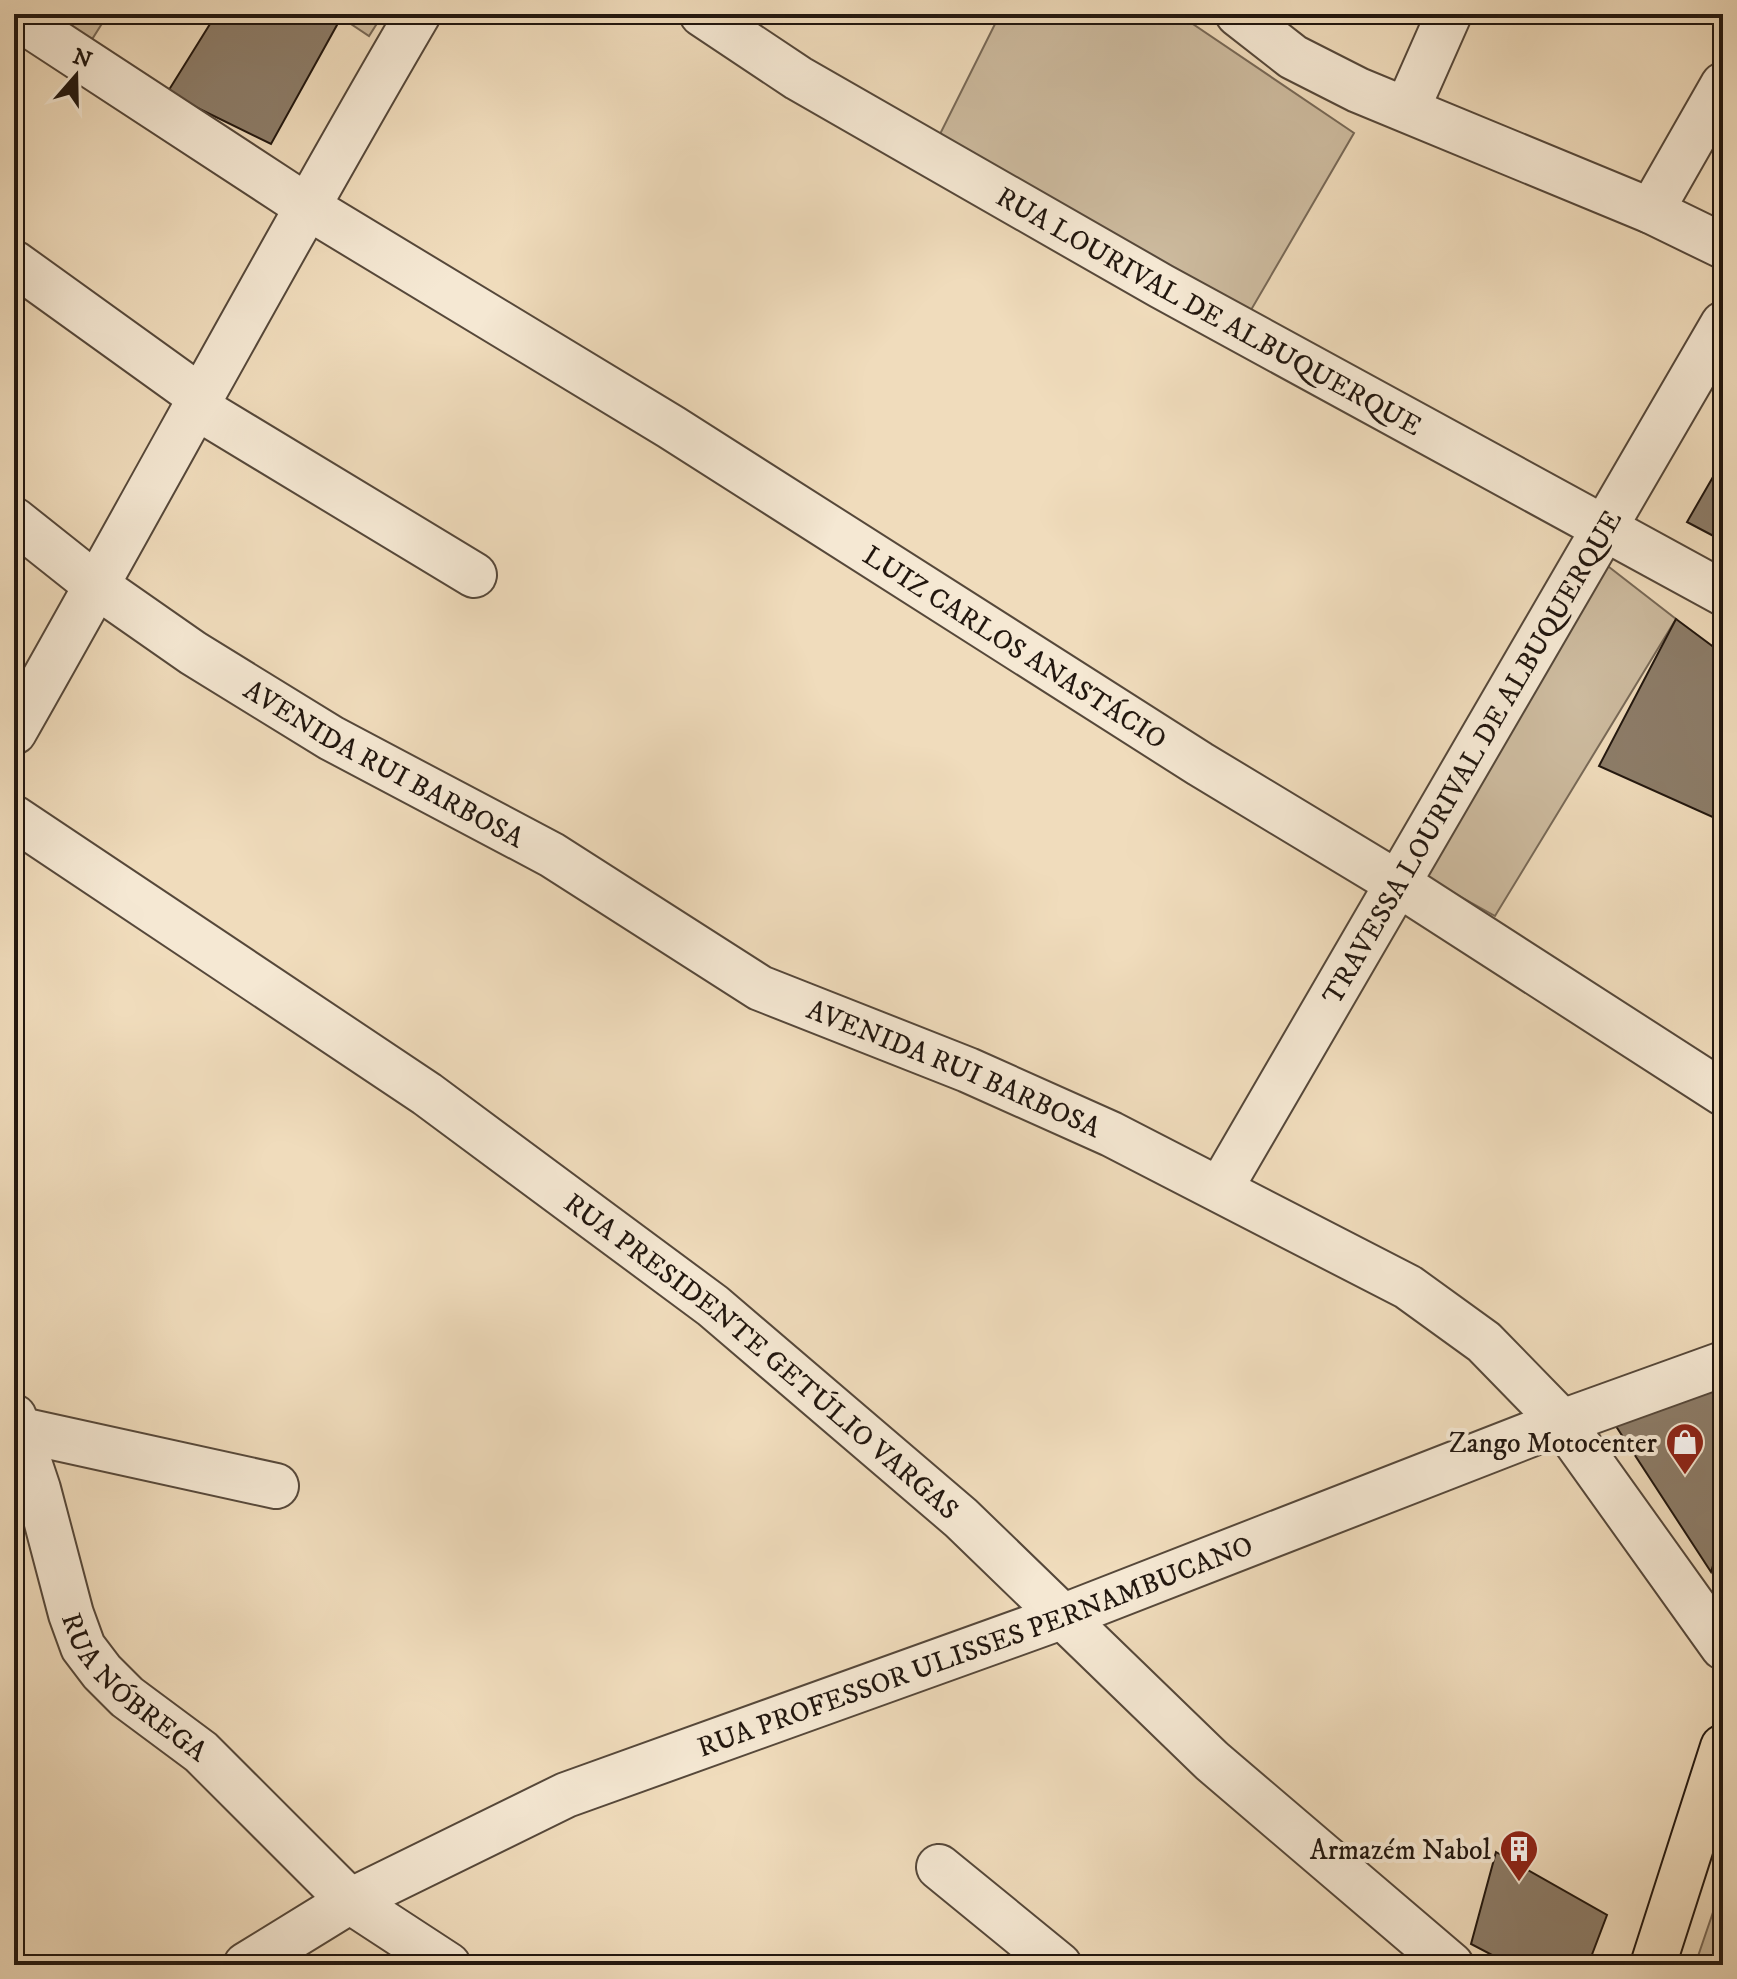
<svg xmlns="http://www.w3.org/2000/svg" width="1737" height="1979" font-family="'IM FELL DW Pica',serif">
<rect width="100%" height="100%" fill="#f0dcbc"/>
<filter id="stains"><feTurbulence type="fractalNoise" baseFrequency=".0025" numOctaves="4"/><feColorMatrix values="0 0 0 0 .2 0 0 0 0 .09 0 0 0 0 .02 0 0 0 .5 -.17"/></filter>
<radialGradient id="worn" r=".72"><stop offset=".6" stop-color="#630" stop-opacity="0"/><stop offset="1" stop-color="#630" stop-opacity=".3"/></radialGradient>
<g fill="#cdbb9f" stroke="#786957" stroke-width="2">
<polygon points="24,14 108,14 84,52"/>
<polygon points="336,14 383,14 369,36"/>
<polygon points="1000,14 1178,14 1354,133 1251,310 938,138"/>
<polygon points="1600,560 1676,619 1495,916 1420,874"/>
<polygon points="1723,1883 1723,1965 1695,1965"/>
</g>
<g fill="#8d7d69" stroke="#22170f" stroke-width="2">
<polygon points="197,14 321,14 337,25 271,144 167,93 210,24"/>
<polygon points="1721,463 1723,464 1723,541 1687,522"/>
<polygon points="1676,619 1723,654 1723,809 1717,819 1599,766"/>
<polygon points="1723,1376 1723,1534 1711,1572 1610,1417"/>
<polygon points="1496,1852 1607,1915 1588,1965 1511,1965 1471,1944"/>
</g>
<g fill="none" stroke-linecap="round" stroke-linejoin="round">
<g stroke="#56483a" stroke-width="48">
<g id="street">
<path id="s1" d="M702,14L798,78L1161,286L1723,593"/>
<polyline points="1238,14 1293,57 1358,90 1651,211 1723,246"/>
<path id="s2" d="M14,15L306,206L671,427L1200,764L1397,883L1723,1093"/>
<polyline points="1407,109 1449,14"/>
<polyline points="1651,211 1723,85"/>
<polyline points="14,263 203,399"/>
<polyline points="198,408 474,575"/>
<path id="s3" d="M14,520L97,586L193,653L331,738L552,855L760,988L968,1070L1111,1134L1408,1287L1484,1342L1562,1422L1723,1647"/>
<path d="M14,732C150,493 279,251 418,14"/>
<path id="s4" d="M14,818L427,1094L713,1306L961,1518L1212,1761L1451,1965"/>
<path id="s5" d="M1220,1189L1723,324"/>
<path id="s6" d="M14,1417L38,1489L71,1614L83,1647L102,1672L127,1697L201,1752L350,1901L448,1965"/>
<polyline points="21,1430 276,1486"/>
<polyline points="939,1867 1059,1965"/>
<path id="s7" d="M246,1965L350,1901L566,1795L1064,1616L1562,1422L1723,1364"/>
</g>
</g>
<g stroke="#22170f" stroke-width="48">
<polyline id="highway" points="1653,1965 1723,1747"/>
</g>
<use href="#street" stroke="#f5e8d3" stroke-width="44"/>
<use href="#highway" stroke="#f0dcbc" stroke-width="44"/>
</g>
<defs>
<g id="shop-pin" transform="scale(2)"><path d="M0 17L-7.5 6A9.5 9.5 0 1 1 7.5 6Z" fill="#8f2418" stroke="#f5e8d3"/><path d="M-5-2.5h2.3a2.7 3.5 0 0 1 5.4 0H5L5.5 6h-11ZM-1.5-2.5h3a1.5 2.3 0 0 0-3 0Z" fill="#fff"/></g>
<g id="building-pin" transform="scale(2)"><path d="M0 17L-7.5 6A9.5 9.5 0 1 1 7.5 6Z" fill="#8f2418" stroke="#f5e8d3"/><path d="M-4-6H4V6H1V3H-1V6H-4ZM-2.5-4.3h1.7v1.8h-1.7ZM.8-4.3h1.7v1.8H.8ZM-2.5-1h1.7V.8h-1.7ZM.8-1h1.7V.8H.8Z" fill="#fff"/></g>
</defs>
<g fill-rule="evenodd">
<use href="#shop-pin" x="1685" y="1442"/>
<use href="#building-pin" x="1519" y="1849"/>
</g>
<g text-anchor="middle" stroke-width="8" stroke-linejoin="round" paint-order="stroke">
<g font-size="28" fill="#22170f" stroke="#f5e8d3">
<text dy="10" stroke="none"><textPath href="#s1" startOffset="588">RUA LOURIVAL DE ALBUQUERQUE</textPath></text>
<text dy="10" stroke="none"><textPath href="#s2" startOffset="1184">LUIZ CARLOS ANASTÁCIO</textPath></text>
<text dy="10" stroke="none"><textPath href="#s5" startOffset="500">TRAVESSA LOURIVAL DE ALBUQUERQUE</textPath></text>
<text dy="10" stroke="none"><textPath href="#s3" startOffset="444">AVENIDA RUI BARBOSA</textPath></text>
<text dy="10" stroke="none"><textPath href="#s3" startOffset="1092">AVENIDA RUI BARBOSA</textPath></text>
<text dy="10" stroke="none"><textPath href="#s4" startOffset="922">RUA PRESIDENTE GETÚLIO VARGAS</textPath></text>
<text dy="10" stroke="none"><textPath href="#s7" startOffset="798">RUA PROFESSOR ULISSES PERNAMBUCANO</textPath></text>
<text dy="10" stroke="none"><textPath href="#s6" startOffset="304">RUA NÓBREGA</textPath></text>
</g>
<g font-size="28" fill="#22170f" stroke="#f5e8d3" text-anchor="end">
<text x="1657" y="1452">Zango Motocenter</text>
<text x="1491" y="1859">Armazém Nabol</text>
</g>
</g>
<rect width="1737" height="1979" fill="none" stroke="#f0dcbc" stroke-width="48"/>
<rect x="16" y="16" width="1705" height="1947" fill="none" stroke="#22170f" stroke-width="4"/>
<rect x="24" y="24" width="1689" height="1931" fill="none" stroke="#22170f" stroke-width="2"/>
<g transform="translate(76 76) rotate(20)" stroke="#f5e8d3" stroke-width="6" paint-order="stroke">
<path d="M0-6L14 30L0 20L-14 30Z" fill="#22170f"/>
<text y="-12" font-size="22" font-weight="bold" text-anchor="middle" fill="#22170f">N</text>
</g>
<rect width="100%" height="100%" filter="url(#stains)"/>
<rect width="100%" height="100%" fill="url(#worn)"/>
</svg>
